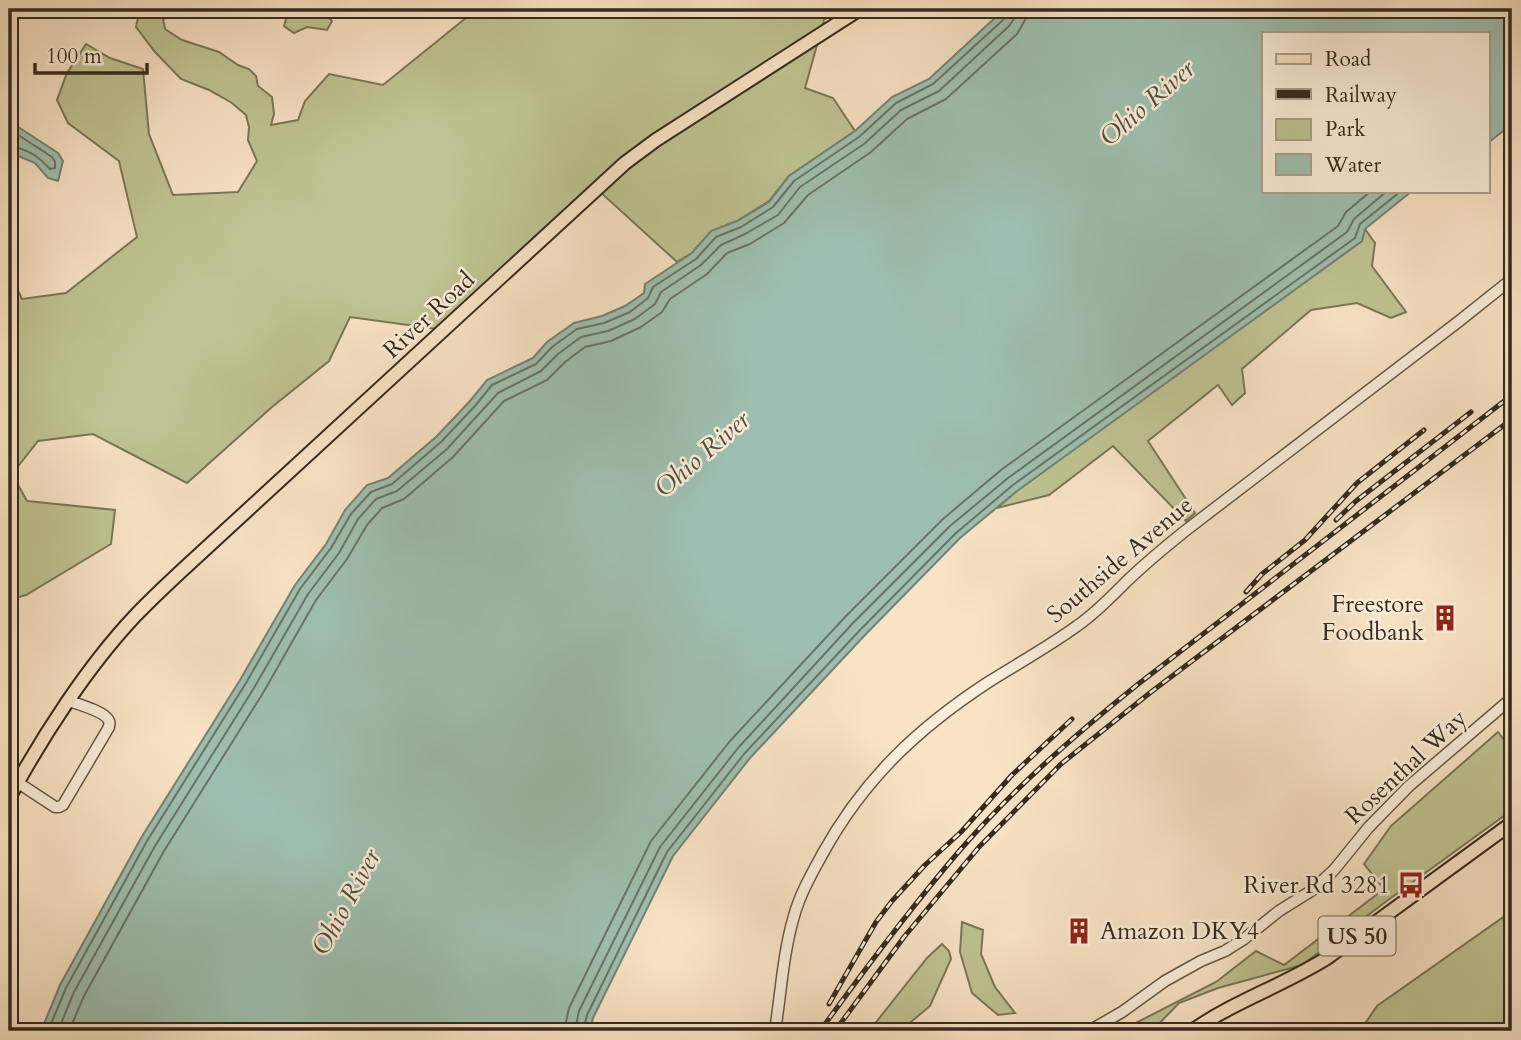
<svg xmlns="http://www.w3.org/2000/svg" width="1521" height="1040" viewBox="0 0 1521 1040" font-family="Cardo,serif">
<rect width="100%" height="100%" fill="#f8e3c5"/>
<filter id="stains"><feTurbulence type="fractalNoise" baseFrequency=".00286" numOctaves="4"/><feColorMatrix values="0 0 0 0 .2 0 0 0 0 .09 0 0 0 0 .02 0 0 0 .5 -.17"/></filter>
<radialGradient id="worn" r=".72"><stop offset=".6" stop-color="#630" stop-opacity="0"/><stop offset="1" stop-color="#630" stop-opacity=".3"/></radialGradient>
<g fill="#bfc393" stroke="#7a7658" stroke-width="2">
<polygon points="144,9 180,9 174,15 163,19 165,29 182,40 219,52 238,65 249,69 256,76 258,86 272,97 274,114 271,125 298,120 305,101 329,74 383,85 477,9 838,9 824,20 805,88 833,98 855,131 789,176 769,201 737,221 712,231 692,253 677,262 597,189 444,330 350,317 329,361 272,407 187,483 93,434 38,441 12,474 27,501 115,510 111,544 26,595 9,600 9,179 16,189 11,276 22,299 66,293 137,237 119,161 68,123 57,100 67,73 86,44 110,58 143,69 149,134 173,195 238,192 257,161 248,140 249,127 246,115 232,103 209,90 181,79 155,52 136,27 138,18"/>
<polygon points="293,9 320,9 332,21 327,30 307,27 294,33 284,26 288,13"/>
<polygon points="1365,229 1375,243 1372,266 1406,312 1391,318 1357,303 1311,310 1242,369 1245,393 1232,405 1218,385 1148,441 1195,513 1186,521 1113,446 1049,495 997,508 1017,491 1148,395 1362,241"/>
<polygon points="1498,732 1512,750 1512,810 1388,900 1302,965 1218,988 1179,1003 1152,1031 1120,1031 1216,982 1256,951 1284,965 1384,889 1364,864 1391,826"/>
<polygon points="1512,911 1512,1031 1360,1031 1377,1006"/>
<polygon points="962,922 983,930 981,954 995,987 1015,1013 998,1015 972,993 960,952"/>
<polygon points="942,944 949,951 951,959 930,1006 900,1031 869,1031 927,958"/>
</g>
<g fill="#9ebfaf" stroke="#748374" stroke-width="2">
<polygon points="1002,9 1512,9 1512,124 1488,143 1488,33 1264,33 1264,191 1412,191 1365,229 1362,241 1017,491 960,538 865,635 750,758 673,856 593,1018 590,1031 41,1031 60,985 141,838 240,680 295,585 326,544 345,510 367,485 388,478 436,437 470,401 487,380 533,358 547,342 574,323 602,316 625,306 644,293 645,284 692,253 711,231 737,221 769,202 789,176 855,131 892,97 929,79 998,15"/>
<polygon points="9,121 58,153 63,161 58,181 48,178 35,163 9,152"/>
</g>
<g fill="none" stroke-linecap="round" stroke-linejoin="round">
<g stroke="#6a7466" stroke-width="2">
<path d="M9,129l43,28 3,5v6l-5,1c-12,-13 -22,-20 -41,-23"/>
<polyline points="48,1031 66,988 147,841 246,683 300,589 331,548 351,514 371,492 392,484 441,442 475,406 492,385 536,364 552,347 577,329 604,323 630,312 648,298 653,287 696,259 716,237 741,227 773,207 794,181 859,137 896,103 933,84 1003,20 1007,14 1007,9"/>
<polyline points="58,1031 74,992 155,846 254,688 308,594 339,553 358,519 376,499 397,491 447,449 498,393 541,371 558,354 581,337 608,331 635,319 655,304 661,292 701,265 721,245 745,234 778,215 800,187 864,144 901,110 939,91 1009,26 1015,17 1016,9"/>
<polyline points="69,1031 84,996 164,851 263,693 316,600 347,559 367,525 382,508 404,499 453,457 504,401 547,380 565,362 585,347 611,341 641,327 662,312 670,299 707,274 727,253 750,244 784,223 808,195 871,152 907,119 946,99 1017,34 1025,20 1027,9"/>
<polyline points="564,1031 569,1008 651,841 730,741 846,616 943,519 1001,470 1338,226 1346,212 1371,191"/>
<polyline points="575,1031 579,1011 660,847 738,748 853,623 950,526 1008,478 1347,232 1354,219 1387,191"/>
<polyline points="583,1031 587,1015 667,852 744,754 860,630 956,533 1013,485 1355,238 1360,224 1401,191"/>
</g>
<g stroke="#665846" stroke-width="13">
<g id="minor">
<path d="M17,782l38,25h4l4,-2 46,-78c0,-2 1,-4 0,-6 -3,-9 -31,-17 -40,-20"/>
<path d="M775,1031c6,-38 8,-78 19,-115 6,-22 18,-43 29,-63 41,-74 94,-124 164,-170 30,-19 61,-36 90,-57 19,-13 35,-30 51,-46 18,-17 37,-33 57,-49l273,-209 54,-43"/>
<polyline points="1089,1031 1122,1012 1165,981 1201,961 1225,951 1244,939 1279,911 1311,891 1334,870 1368,828 1409,786 1512,698"/>
</g>
</g>
<g stroke="#352a1c" stroke-width="16">
<g id="major">
<path d="M9,798c33,-61 78,-131 126,-182 21,-22 44,-43 67,-64l423,-389 31,-23 204,-131"/>
<path d="M1192,1031c41,-29 92,-46 135,-73l185,-135"/>
</g>
</g>
<use href="#minor" stroke="#faedd9" stroke-width="10"/>
<use href="#major" stroke="#f8e3c5" stroke-width="12"/>
<g stroke="#352a1c" stroke-width="5">
<g id="rail">
<polyline points="1336,520 1356,501 1471,412"/>
<polyline points="1246,592 1262,574 1305,540 1357,483 1424,430"/>
<polyline points="829,1004 876,922 892,901 925,865 961,832 1012,775 1072,719"/>
<path d="M820,1031c45,-62 91,-124 141,-182 53,-61 114,-114 176,-164l375,-290"/>
<polyline points="835,1031 904,937 979,847 1061,764 1151,692 1512,419"/>
</g>
</g>
<use href="#rail" stroke="#faedd9" stroke-width="2.5" stroke-dasharray="8" stroke-linecap="butt"/>
</g>
<defs>
<g id="building-bare" transform="scale(2.1)"><path d="M-4-6H4V6H1V3H-1V6H-4ZM-2.5-4.3h1.7v1.8h-1.7ZM.8-4.3h1.7v1.8H.8ZM-2.5-1h1.7V.8h-1.7ZM.8-1h1.7V.8H.8Z" fill="#8f2418" stroke="#faedd9" stroke-width="2.5" paint-order="stroke"/></g>
<g id="bus-bare" transform="scale(2.1)"><path d="M-5-6H5V4H4V6H2V4H-2V6H-4V4H-5ZM-3.5-4V0h7V-4ZM-3.5 1.2v1.5H-2V1.2ZM2 1.2v1.5H3.5V1.2Z" fill="#8f2418" stroke="#faedd9" stroke-width="2.5" paint-order="stroke"/></g>
</defs>
<g fill-rule="evenodd">
<use href="#building-bare" x="1445" y="618"/>
<use href="#bus-bare" x="1411" y="885"/>
<use href="#building-bare" x="1079" y="931"/>
</g>
<g text-anchor="middle" dominant-baseline="central" stroke-width="5" stroke-linejoin="round" paint-order="stroke">
<rect fill="#faedd9" stroke="#706455" stroke-width="2" x="1318.5" y="916.5" width="77" height="39" rx="5"/>
<g font-size="23" font-weight="bold" fill="#352a1c">
<text x="1357" y="936">US 50</text>
</g>
<g font-size="24" fill="#352a1c" stroke="#faedd9">
<text transform="translate(429 315) rotate(-43)">River Road</text>
<text transform="translate(1120 560) rotate(-40)">Southside Avenue</text>
<text transform="translate(1406 767) rotate(-43)">Rosenthal Way</text>
</g>
<g font-size="24" fill="#352a1c" stroke="#faedd9" text-anchor="end">
<text x="1424" y="604">Freestore<tspan x="1424" dy="28">Foodbank</tspan></text>
<text x="1390" y="885">River Rd 3281</text>
<text x="1100" y="931" text-anchor="start">Amazon DKY4</text>
</g>
<g font-size="26" font-style="italic" fill="#4f4f41" stroke="#faedd9">
<text transform="translate(1147 103) rotate(-41)">Ohio River</text>
<text transform="translate(702 454) rotate(-41)">Ohio River</text>
<text transform="translate(346 902) rotate(-62)">Ohio River</text>
</g>
</g>
<rect width="1521" height="1040" fill="none" stroke="#f8e3c5" stroke-width="35"/>
<rect x="10" y="10" width="1500" height="1019" fill="none" stroke="#352a1c" stroke-width="3.5"/>
<rect x="18" y="18" width="1486" height="1005" fill="none" stroke="#352a1c" stroke-width="2"/>
<rect x="1262" y="32" width="228" height="161" fill="#faedd9" stroke="#ab9f8d" stroke-width="2"/>
<rect x="1276" y="54" width="35" height="10" fill="#f8e3c5" stroke="#ab9f8d" stroke-width="2"/>
<text x="1325" y="66" font-size="21" fill="#352a1c">Road</text>
<rect x="1276" y="89" width="35" height="10" fill="#352a1c" stroke="#ab9f8d" stroke-width="2"/>
<text x="1325" y="102" font-size="21" fill="#352a1c">Railway</text>
<rect x="1276" y="119" width="35" height="21" fill="#bfc393" stroke="#ab9f8d" stroke-width="2"/>
<text x="1325" y="136" font-size="21" fill="#352a1c">Park</text>
<rect x="1276" y="154" width="35" height="21" fill="#9ebfaf" stroke="#ab9f8d" stroke-width="2"/>
<text x="1325" y="172" font-size="21" fill="#352a1c">Water</text>
<path d="M35 63v10h112v-10" fill="none" stroke="#352a1c" stroke-width="3.5"/>
<text x="46" y="63" font-size="21" fill="#352a1c" stroke="#faedd9" stroke-width="5" paint-order="stroke">100 m</text>
<rect width="100%" height="100%" filter="url(#stains)"/>
<rect width="100%" height="100%" fill="url(#worn)"/>
</svg>
